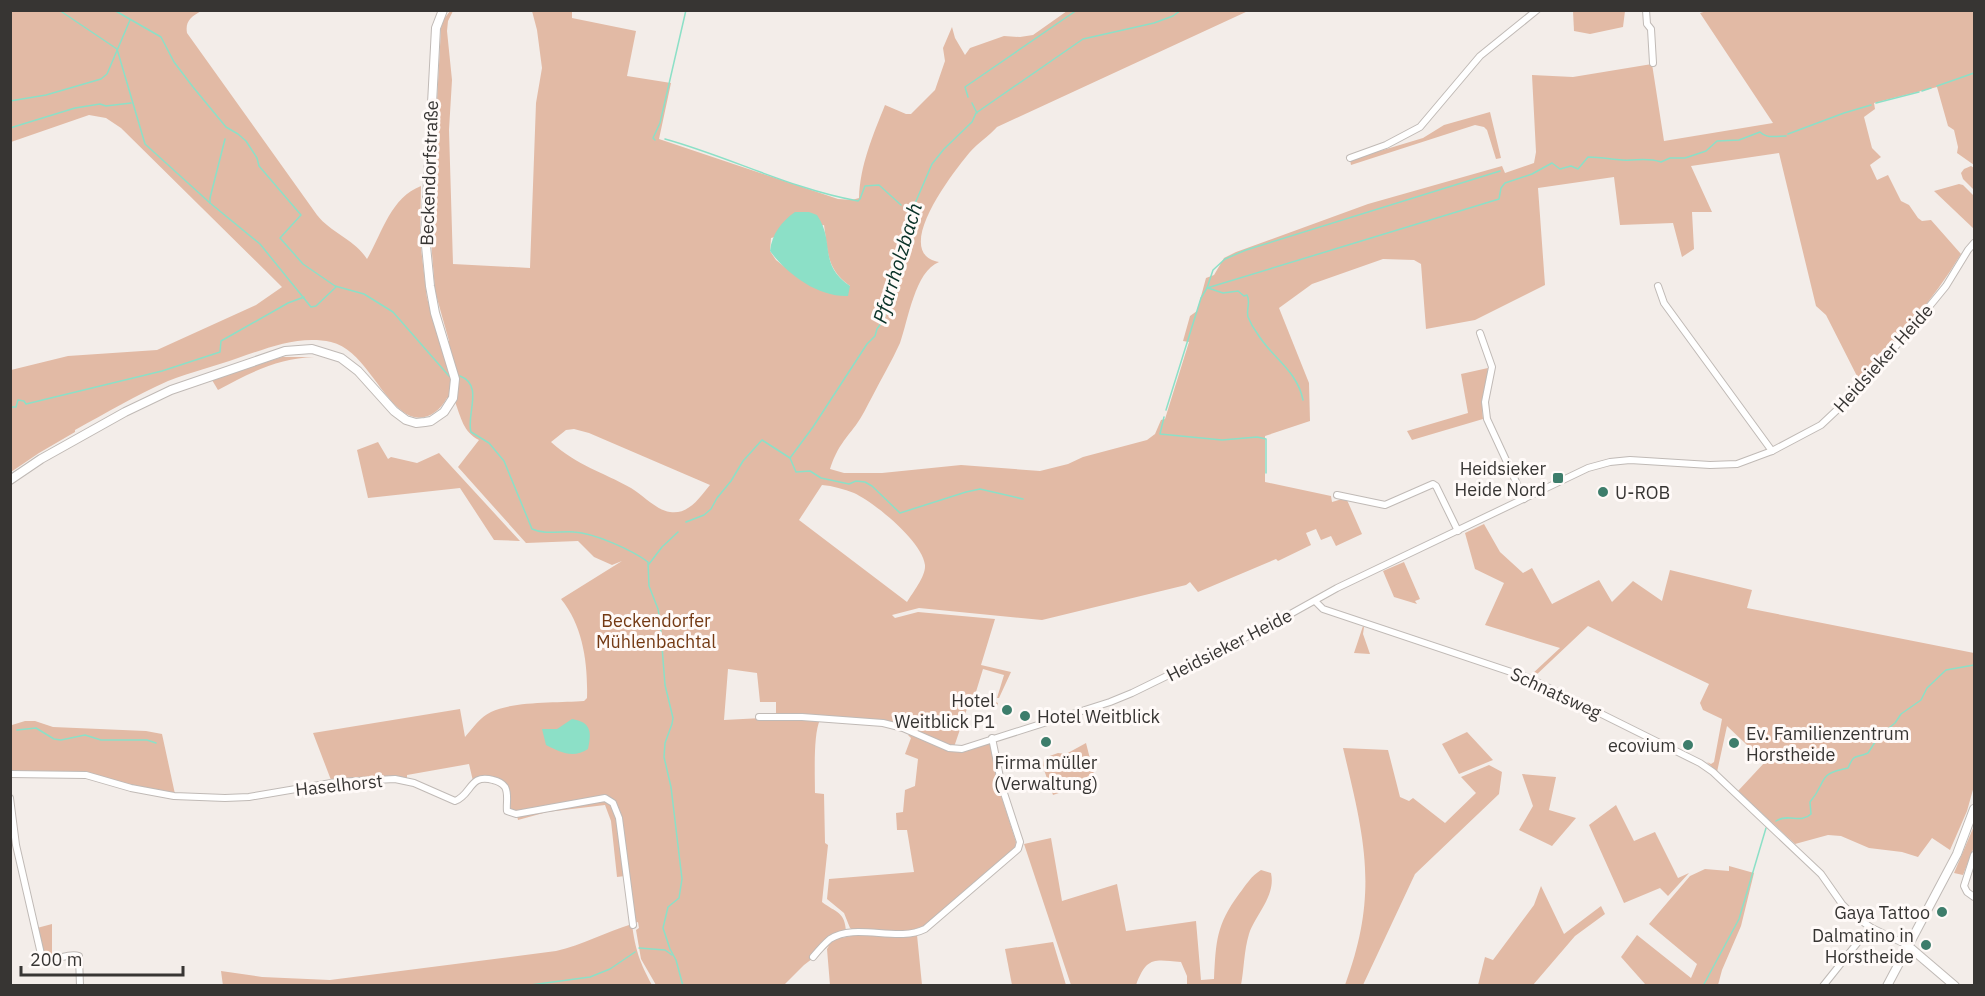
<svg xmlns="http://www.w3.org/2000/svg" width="1985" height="996" viewBox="0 0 1985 996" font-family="'IBM Plex Sans',sans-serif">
<rect width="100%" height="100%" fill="#f3ede9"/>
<g fill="#e2baa5" fill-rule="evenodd">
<path d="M1710,10l264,1v154l-17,-12 1,-6 -4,-17 -6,-4 -11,-39 -63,16 1,6 -11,8 8,31 9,9 -11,8 7,15 11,-5 13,26 8,4 9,13 4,3 9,-1 30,34c-28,47 -65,87 -102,126l-33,-65 -10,-9 -37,-153 -88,13 21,46h-20l2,37 -12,8 -9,-34 -53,2 -6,-48 -76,11 7,97 -70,35 -49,9 -5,-65 -7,-4 -31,-1 -71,25 -33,24 30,75 1,38 -45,15v46l66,14 1,6 10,-3 5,1 15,34 -26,12 -5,-10 -10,4 -5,-11 -10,4 5,12 -33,16 -2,-2 -78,33 -8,-10 -4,3 -144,35 -123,-12 -27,7 3,3 23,-6 77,7 -14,46 30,7 -12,26h-2l7,-23 -21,-6 -8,26 23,8 -1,3 -26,-9 -17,50 -51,-21 -127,-12v-12h-16l-3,-29 -29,-4 -4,51 38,-2 58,2c-7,14 -5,56 -5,73l9,1 1,49 3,2 -6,57c14,11 23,9 24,30l-7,2 2,4 20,-4 56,1 5,50h-92l-3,-36 2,-3 -25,19 -20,20h-128l-15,-26 -5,-29 3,-2 -1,-6 -3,1 -12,-97 -4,-17 -6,-9 -9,-5 -82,17 -13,-2 -2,-22 -8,-8 -26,1 -4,-17 -62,11v5l-13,-3 -63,3 -18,-47 147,-24 5,28c8,-9 15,-20 26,-25 22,-11 68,-9 93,-11l3,-3c1,-35 -4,-72 -26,-99l61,-38 -10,4 -18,-8 -16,-16 -52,2 -68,-76 21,-27c-16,-8 -18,-23 -24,-38l-8,-4c-9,17 -28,27 -45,13 -24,-18 -40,-62 -71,-69 -32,-7 -63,6 -93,16 -23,8 -47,14 -70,23 -32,14 -62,32 -93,49v2l-36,21 -28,19v-102l57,-14 89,-6 99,-45 26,-18 -161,-159 -15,-10 -17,-3 -78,27 -1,-131h191c-10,6 -16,10 -14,22l130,182c14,18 37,24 50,44 15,-25 23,-61 54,-73l-1,54 7,58 21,72 -1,-29h2l-14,-50 -5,-63 11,-200 3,-9 6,-8h3l-5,10 -1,10 5,49 -3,50 4,134 77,4 6,-165 6,-35 -5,-38 -5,-19h40v7l64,13 -9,45 44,7 -12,56 179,60 14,1 7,-2c1,-33 14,-63 26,-93l21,9h5l24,-24 10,-29 -2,-13 9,-21 3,11 10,17 5,-7 34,-12 16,1 13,-2 34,-24h181l-251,116c-8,9 -19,16 -27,25 -16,19 -80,101 -31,110 -24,9 -31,59 -39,81 -8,18 -19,36 -28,54 -5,9 -10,20 -16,28 -13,17 -19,23 -26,44l14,4h38l79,-8 79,6 28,-7 15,-7 64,-17 8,-6 6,-14 4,-1 24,-77 -6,-1 7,-25 7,-5 9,-33 8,-3 10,-17 12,-6 132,-48 134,-38 3,7 29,-10 2,-11 -4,-77 41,2 79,-13 12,77 109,-18 -73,-110zM824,225c4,26 2,44 26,61l-49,-6 -25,-20 -6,-9 1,-13zM574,429l15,4 121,52c-10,12 -21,30 -40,27 -14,-2 -27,-17 -39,-24 -30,-17 -52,-21 -80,-46l15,-12zM822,485c11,1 22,4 32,8 21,10 68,48 71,72 1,11 -12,27 -18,37l-108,-82z"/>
<polygon points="1573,11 1625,11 1623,27 1590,34 1574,31"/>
<polygon points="1490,112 1501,158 1496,159 1487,130 1484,127 1475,125 1351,165 1350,160 1423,138 1444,125"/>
<polygon points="1971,166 1974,168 1974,190 1963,179 1961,173 1964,169"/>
<polygon points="1959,184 1963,185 1974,196 1974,229 1934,191"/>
<path d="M282,357h32c-35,1 -65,16 -96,33l-6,-10z"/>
<polygon points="1488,368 1482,408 1483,419 1412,440 1407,431 1468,413 1461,374"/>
<polygon points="378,442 388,459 391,457 417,463 439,453 520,541 494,540 460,488 368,498 357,450"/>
<polygon points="1484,524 1500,552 1523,573 1532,568 1552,604 1599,580 1612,602 1633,581 1662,601 1670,570 1752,590 1747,608 1974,653 1974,786 1967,811 1950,850 1932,838 1918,857 1902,852 1869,848 1841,836 1828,835 1795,844 1738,791 1765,762 1727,726 1717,772 1707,762 1711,764 1714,762 1722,719 1703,710 1700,703 1709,684 1588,626 1534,677 1531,675 1560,648 1485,625 1504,583 1475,569 1465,533"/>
<polygon points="1404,562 1420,599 1415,601 1417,604 1394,597 1383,571"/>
<polygon points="1363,626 1364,627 1363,634 1370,654 1354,653"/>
<polygon points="10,720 12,725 25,721 35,721 53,727 146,731 162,734 175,794 131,786 86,774 11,771"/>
<polygon points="1467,732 1493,760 1459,774 1442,744"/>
<polygon points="913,734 950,750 990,743 1000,792 1016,842 1015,849 924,926 909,931 853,930 850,928 844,913 827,899 829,879 914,872 907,830 897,830 896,813 903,812 905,790 915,786 918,759 905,754 911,738 908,735"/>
<polygon points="1086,743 1098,790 1086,795 1082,785 1053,795 1043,767 1044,758 1058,753 1066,754"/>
<path d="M1343,748l45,2 12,47 9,4 4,-3 32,25 31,-30 -15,-16 28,-12 13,7 -3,22 -84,80 -52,111h-18c34,-92 20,-145 -2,-237z"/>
<polygon points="1522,774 1556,777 1549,810 1576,818 1552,846 1519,830 1533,806"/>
<polygon points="599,799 608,801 617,815 625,876 617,877 611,821 605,805 547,812 518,820 517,816"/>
<polygon points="1616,805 1634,841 1655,832 1678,878 1689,873 1668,896 1660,888 1624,903 1589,825"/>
<polygon points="1974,826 1974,847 1963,875 1954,873"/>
<path d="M1051,838l11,63 55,-17 9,47 70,-10 5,59 13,-1c2,-37 2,-54 25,-85 7,-9 12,-18 22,-24l10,3c5,23 -15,41 -22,61 -5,16 -5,35 -8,51h-54v-9l-6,-14c-27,-2 -34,-6 -45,23h-65l-47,-141z"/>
<polygon points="1729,866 1754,873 1741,926 1722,970 1718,985 1642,985 1645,984 1621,957 1637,935 1691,978 1697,964 1649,924 1690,876 1705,869 1729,871"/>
<polygon points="1541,886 1564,934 1601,906 1605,914 1575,936 1533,985 1478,985 1485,957 1493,960 1534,905"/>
<polygon points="52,924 52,958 45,956 43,953 37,928"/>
<path d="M632,924c3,25 8,39 20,61l-429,1 -2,-15 41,6 68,3 226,-29c26,-6 50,-19 76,-27z"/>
<polygon points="1053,942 1066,985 1012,985 1005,949"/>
</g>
<g fill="#8ce0c7">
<path d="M795,212h14l8,3c19,28 0,48 33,71l-2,10c-30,1 -60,-21 -78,-45 2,-17 11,-29 25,-39z"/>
<path d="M572,719c19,3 20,13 16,30 -15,10 -28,3 -42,-4l-4,-16h15z"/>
</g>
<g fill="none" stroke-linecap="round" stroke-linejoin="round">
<g stroke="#8ce0c7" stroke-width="1.5">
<polyline points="59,10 117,49 145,144 210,203"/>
<polyline points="114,10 161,37 174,62 193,87 226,127 238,134 246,141 257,158 259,166 301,215 280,238 303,264 335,286 364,294 393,312 449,376"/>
<polyline points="1937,86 1974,73"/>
<polyline points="1922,91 1931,88"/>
<polyline points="968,97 965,87 1077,10"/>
<polyline points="10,101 46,95 101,79 107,74 130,20"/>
<polyline points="972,103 977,113"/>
<polyline points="1876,103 1919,92"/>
<polyline points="10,128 75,108 100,104 106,106 131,103"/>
<polyline points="1788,134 1844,113 1871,105"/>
<polyline points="225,139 210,198 210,203 260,244 311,307 316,306 336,287"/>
<path d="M665,139c65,18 126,50 193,62l2,-2 5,-13 14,-1 22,20"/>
<polyline points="655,140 653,138 660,123 686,10"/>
<path d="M1207,288l292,-89 2,-11 4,-5 27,-9 20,-11 8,6 11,-3 7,3 10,-12c12,0 22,2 34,3 15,1 24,-3 39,2l9,-4h15l21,-7 11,-10 22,-1 21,-8c7,7 18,4 26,4"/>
<path d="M1208,288l15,5 15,-2 6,5 3,-1c4,7 -1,14 1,22 2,5 6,12 9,16 14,24 40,37 46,67"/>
<path d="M460,376c24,9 6,39 11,56l18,11 15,18 28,68c13,6 29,2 42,3 20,1 58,18 74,30l1,24 9,23 2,12 5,64 8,33 -1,6 -7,19 -1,14 7,30 11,92 -3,19 -11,9 -5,21 7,21 6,11 7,26"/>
<polyline points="10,407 16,407 18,400 24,401 26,404 162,371 220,352 221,341 288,303 304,297"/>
<polyline points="1166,410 1201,298 1207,288 1213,270 1225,259 1246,250 1500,171"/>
<polyline points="1164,417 1160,434 1222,440 1257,437 1266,439 1266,473"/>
<polyline points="790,458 813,427 867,344 875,336 877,329 884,319 910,215 932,164 944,149 972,122 976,113 1083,39 1154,23 1173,16 1181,10"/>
<polyline points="686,522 704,515 711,509 717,498 731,481 743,461 762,440 790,458 796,472 810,471 821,478 849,484 856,481 865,482 872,486 900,513 966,492 980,489 1023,499"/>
<polyline points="649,564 662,547 678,532"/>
<polyline points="17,730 36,728 54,739 61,740 85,735 101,740 147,740 156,743"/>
<path d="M1776,821c12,-8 25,3 35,-7l-1,-12c18,-21 6,-28 38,-34 7,-16 7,-9 20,-15l11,-17 16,-13 6,-9 20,-14 6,-12 19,-18 28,-5"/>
<polyline points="639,948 665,950 672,955"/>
<polyline points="523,986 590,977 610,969 635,952"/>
<polyline points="1703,986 1739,919 1766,828"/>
</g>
<g stroke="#c0bab6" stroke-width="8">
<g id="street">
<polyline points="1646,10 1647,24 1651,29 1653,63"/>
<polyline points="1350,158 1386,145 1420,127 1480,56 1537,10"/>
<polyline points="1658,286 1664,303 1772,451"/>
<polyline points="1480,333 1492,367 1485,402 1487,419 1524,499"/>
<polyline points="1337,495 1385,505 1433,484 1436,486 1458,531"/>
<polyline points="1315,601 1323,609 1529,678 1700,763 1713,772 1821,874 1842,904 1851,913 1870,927 1907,945"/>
<polyline points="759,717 802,717 883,723 903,728 949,748 962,749 1110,702 1132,693 1269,626 1337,588 1588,468 1610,462 1630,460 1710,465 1737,464 1772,451 1821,425 1838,409 1905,336 1946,286 1968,250 1974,243"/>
<path d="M10,774l76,1 45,13 43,8 51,2 24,-1 88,-15 58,-3 19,4 41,18c17,-6 14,-28 38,-21 5,1 9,3 12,7 4,7 1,17 2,24l9,3 89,-16 8,5 6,15 14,107"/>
<path d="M10,798l6,47 25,109 2,4c12,5 24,-6 36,-2l1,30"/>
<polyline points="1974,855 1964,886 1967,892 1974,897"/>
<path d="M813,957c5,-6 11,-13 17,-18 26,-17 67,4 95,-10l93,-80 2,-7 -18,-55 -10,-49"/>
<polyline points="1823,986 1870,927"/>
</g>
</g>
<g stroke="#c0bab6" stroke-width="10">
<g id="secondary">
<polyline points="10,480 41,459 125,412 171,390 285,351 312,349 341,358 358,371 394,411 406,420 416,423 425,422 431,421 444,412 453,398 455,379 435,313 430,286 425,236 436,28 443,10"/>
<polyline points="1907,945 1955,986"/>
<polyline points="1887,986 1957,854 1974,809"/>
</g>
</g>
<use href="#street" stroke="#fff" stroke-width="6"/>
<use href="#secondary" stroke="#fff" stroke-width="8"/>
</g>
<g fill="#3d7d6b" stroke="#fffaf8" stroke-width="2">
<rect x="1552" y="472" width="12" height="12" rx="3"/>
<circle cx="1603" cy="492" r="6"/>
<circle cx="1007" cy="710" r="6"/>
<circle cx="1025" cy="716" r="6"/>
<circle cx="1046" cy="742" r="6"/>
<circle cx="1734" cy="743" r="6"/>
<circle cx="1688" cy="745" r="6"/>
<circle cx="1942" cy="912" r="6"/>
<circle cx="1926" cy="945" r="6"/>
</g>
<g text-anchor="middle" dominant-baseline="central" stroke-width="6" stroke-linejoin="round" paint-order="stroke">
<g font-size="18" fill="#373533" stroke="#fffaf8">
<text transform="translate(429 173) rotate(-88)">Beckendorfstraße</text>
<text transform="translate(1883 358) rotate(-48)">Heidsieker Heide</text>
<text transform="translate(1229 645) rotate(-27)">Heidsieker Heide</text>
<text transform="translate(1556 693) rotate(25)">Schnatsweg</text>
<text transform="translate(339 785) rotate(-6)">Haselhorst</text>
</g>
<g font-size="18" fill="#373533" stroke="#fffaf8" text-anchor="end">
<text x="1546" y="468">Heidsieker<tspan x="1546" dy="21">Heide Nord</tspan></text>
<text x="1615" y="492" text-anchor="start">U-ROB</text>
<text x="995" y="700">Hotel<tspan x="995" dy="21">Weitblick P1</tspan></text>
<text x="1037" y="716" text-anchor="start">Hotel Weitblick</text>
<text x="1746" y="733" text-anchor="start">Ev. Familienzentrum<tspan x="1746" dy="21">Horstheide</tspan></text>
<text x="1676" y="745">ecovium</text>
<text x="1046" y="762" text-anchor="middle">Firma müller<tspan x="1046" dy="21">(Verwaltung)</tspan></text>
<text x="1930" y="912">Gaya Tattoo</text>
<text x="1914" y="935">Dalmatino in<tspan x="1914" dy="21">Horstheide</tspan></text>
</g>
<g font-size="18" fill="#743a14" stroke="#fffaf8">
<text x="656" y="620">Beckendorfer<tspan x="656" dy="21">Mühlenbachtal</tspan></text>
</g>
<g font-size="20" font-style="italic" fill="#083127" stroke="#fffaf8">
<text transform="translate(897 263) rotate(-73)">Pfarrholzbach</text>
</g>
</g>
<rect width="1985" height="996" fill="none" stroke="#373533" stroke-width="24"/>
<path d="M21 966v9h162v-9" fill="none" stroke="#373533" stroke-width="3"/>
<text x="30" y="966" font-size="18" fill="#373533" stroke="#fffaf8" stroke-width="4.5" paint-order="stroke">200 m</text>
</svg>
